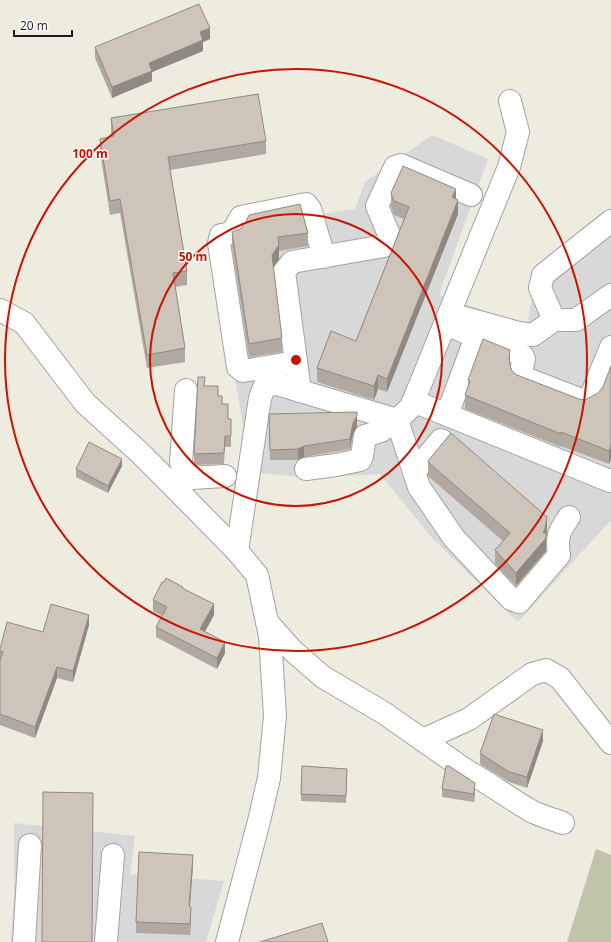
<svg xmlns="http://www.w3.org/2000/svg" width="611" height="942" viewBox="0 0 611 942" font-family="'Open Sans',sans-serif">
<rect width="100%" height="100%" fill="#eeebdf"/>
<g fill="#d9d8d8">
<polygon points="432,135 488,159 439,295 527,325 536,276 546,257 611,208 611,520 518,622 432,538 380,474 309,478 251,472 210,232 355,209 365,182"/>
<polygon points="14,823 135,836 130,874 224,881 206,942 11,942 14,893"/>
</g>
<polygon fill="#c1c3aa" points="596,849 611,855 611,942 567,942"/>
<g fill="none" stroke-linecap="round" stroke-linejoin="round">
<g stroke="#a2a2a2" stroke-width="24">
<g id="minor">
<polyline points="0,310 24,323 85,403 139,452 173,486 237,551 257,575 270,636 275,716 269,778 259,821 227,942"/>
<polyline points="450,314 519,333 533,335 554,320 576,320 611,295"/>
<polyline points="554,320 540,288 543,275 611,221"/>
<polyline points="445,324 522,355 524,359 521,371 522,377 584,401 591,396 611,347"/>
<polyline points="296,362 243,371 238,367 219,243 221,235 232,233 241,217 306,204 310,209 324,257"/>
<polyline points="186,390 181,462 183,470 191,478"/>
<polyline points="300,391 284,272 292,262 384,246 390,237 377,206 395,167 401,165 471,195"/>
<polyline points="413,401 610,481 611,480"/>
<polyline points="447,415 476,337"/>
<polyline points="306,469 336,465 360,460 362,456 365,436 381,431 397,420 411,407 509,167 518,132 510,101"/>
<polyline points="414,472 441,440"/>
<polyline points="178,484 191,478 225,476"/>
<path d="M237,551l23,-153 5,-13 12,-1 120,36 22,67 35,51 57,61 8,3 40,-47c-3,-19 0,-23 10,-38"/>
<path d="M267,622l26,29 30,26 61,36 83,58c22,12 42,27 64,40 10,5 21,8 32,12"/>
<polyline points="423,740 469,719 532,674 546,670 560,678 611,743"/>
<polyline points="24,942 30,845"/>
<polyline points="106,942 113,855"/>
</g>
</g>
<use href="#minor" stroke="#fff" stroke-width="22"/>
</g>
<g fill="#b1a99f">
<polygon points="210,39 203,42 203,51 152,72 152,81 112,98 95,58 95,47"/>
<polygon points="111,118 266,141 266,154 170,170 187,271 187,285 175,287 185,348 185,362 147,368 120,213 110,215 100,152 100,139 112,137 111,132"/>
<polygon points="391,193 456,199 458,214 387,392 378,389 374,400 317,382 317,368 356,341 404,219 394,215 391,206"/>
<polygon points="232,232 308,233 308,246 279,251 279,259 273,267 282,338 282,352 249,357 232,246"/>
<polygon points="510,364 510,365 512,371 517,375 579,399 585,400 598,393 603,387 611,366 611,459 609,464 561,446 561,447 465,409 465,395 468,387 468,380"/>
<polygon points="205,386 218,396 222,404 228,419 231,419 231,447 225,447 224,464 196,465 194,464 194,453"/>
<polygon points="269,414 357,427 353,434 350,449 304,457 298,460 270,460"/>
<polygon points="428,461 547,530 546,540 546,551 516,586 495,564 495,550 503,541 429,477 428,475"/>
<polygon points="122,466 108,493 76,477 76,469"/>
<polygon points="183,589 214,615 205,632 225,653 217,669 156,637 156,627 162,616 153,611 153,600"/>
<polygon points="89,625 73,682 57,678 35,738 0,725 0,649"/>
<polygon points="543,741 527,788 509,782 480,764 480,753"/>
<polygon points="347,776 346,803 301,801 301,794"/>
<polygon points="442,789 475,790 474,802 442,797"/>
<polygon points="193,865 190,906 191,917 190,935 136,933 136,922"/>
</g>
<g fill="#908982">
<polygon points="210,28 210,39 203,42 203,51 152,72 152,81 112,98 112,87 149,63 200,32"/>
<polygon points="456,189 456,202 452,197"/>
<polygon points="458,200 458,214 387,392 387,379"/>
<polygon points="279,245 279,259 272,269 272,255"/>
<polygon points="510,350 510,364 509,373 509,359"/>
<polygon points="378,375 378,389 374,400 374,386"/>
<polygon points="357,416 357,427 353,434 350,449 350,439 353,423"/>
<polygon points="611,445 611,459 609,464 609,451"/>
<polygon points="304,446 304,457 298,460 298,449"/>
<polygon points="122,459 122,466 108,493 108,486"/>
<polygon points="547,517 547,530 546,540 546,551 516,586 516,573 543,532"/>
<polygon points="214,604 214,615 200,640 200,629"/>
<polygon points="89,615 89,625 73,682 73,671"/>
<polygon points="225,642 225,653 217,669 217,658"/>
<polygon points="57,667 57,678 35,738 35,727"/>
<polygon points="543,730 543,741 527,788 527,777"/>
<polygon points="475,783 475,790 474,802 474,794"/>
<polygon points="193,855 193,865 189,917 189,906"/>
<polygon points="191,907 191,917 190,935 190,924"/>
</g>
<g fill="#cec4b9" stroke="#908982">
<polygon points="199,4 210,28 200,32 203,40 149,63 152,71 112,87 95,47"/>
<polygon points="258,94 266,141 168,157 187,271 173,273 185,348 147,355 120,199 110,201 100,139 114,136 111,118"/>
<polygon points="403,166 456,189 452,197 458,200 387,379 378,375 374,386 317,368 331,331 356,341 409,207 394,201 391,193"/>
<polygon points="300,204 308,233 278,237 279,245 272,255 282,338 249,344 232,232 240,229 246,222 249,215"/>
<polygon points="483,339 510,350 509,359 510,365 512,371 517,375 579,399 585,400 598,393 603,387 611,366 611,445 609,451 561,432 561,434 465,395 470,381 468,380"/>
<polygon points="198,377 205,377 204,386 218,386 218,396 222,396 222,404 228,404 228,419 231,419 231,436 225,436 224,453 196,454 194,453"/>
<polygon points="357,412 357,416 353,423 350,439 304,446 298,449 270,450 269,414"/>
<polygon points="451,433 547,517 545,529 543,532 546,534 546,538 516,573 495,550 510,533 429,463 428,461"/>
<polygon points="89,442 122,459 108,486 76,469"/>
<polygon points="166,578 183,587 182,588 214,604 200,629 225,642 217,658 156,627 167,607 153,600 162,582 164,582"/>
<polygon points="51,604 89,615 73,671 57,667 35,727 0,714 0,660 3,652 0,651 0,649 7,622 43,632"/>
<polygon points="494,714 543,730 527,777 509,772 480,753"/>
<polygon points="302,766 347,769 346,796 301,794"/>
<polygon points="446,766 449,766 475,783 474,794 442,789"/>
<polygon points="43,792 93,793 92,942 42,942"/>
<polygon points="139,852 193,855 189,906 191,907 190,924 136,922"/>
<polygon points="322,923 328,942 260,942"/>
</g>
<g fill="none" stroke="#c71400" stroke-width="2">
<circle cx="296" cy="360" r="146"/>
<circle cx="296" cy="360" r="291"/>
</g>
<circle cx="296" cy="360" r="6" fill="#c71400" stroke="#fff" stroke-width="2"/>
<g font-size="12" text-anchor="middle" font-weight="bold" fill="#c71400" stroke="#fff" stroke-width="3" stroke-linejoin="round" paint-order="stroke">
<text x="90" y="158">100 m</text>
<text x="193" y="261">50 m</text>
</g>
<path d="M14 30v6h58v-6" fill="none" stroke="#1b1b1b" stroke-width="2"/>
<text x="20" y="30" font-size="12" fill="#1b1b1b" stroke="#ffffff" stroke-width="3" paint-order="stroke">20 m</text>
</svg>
